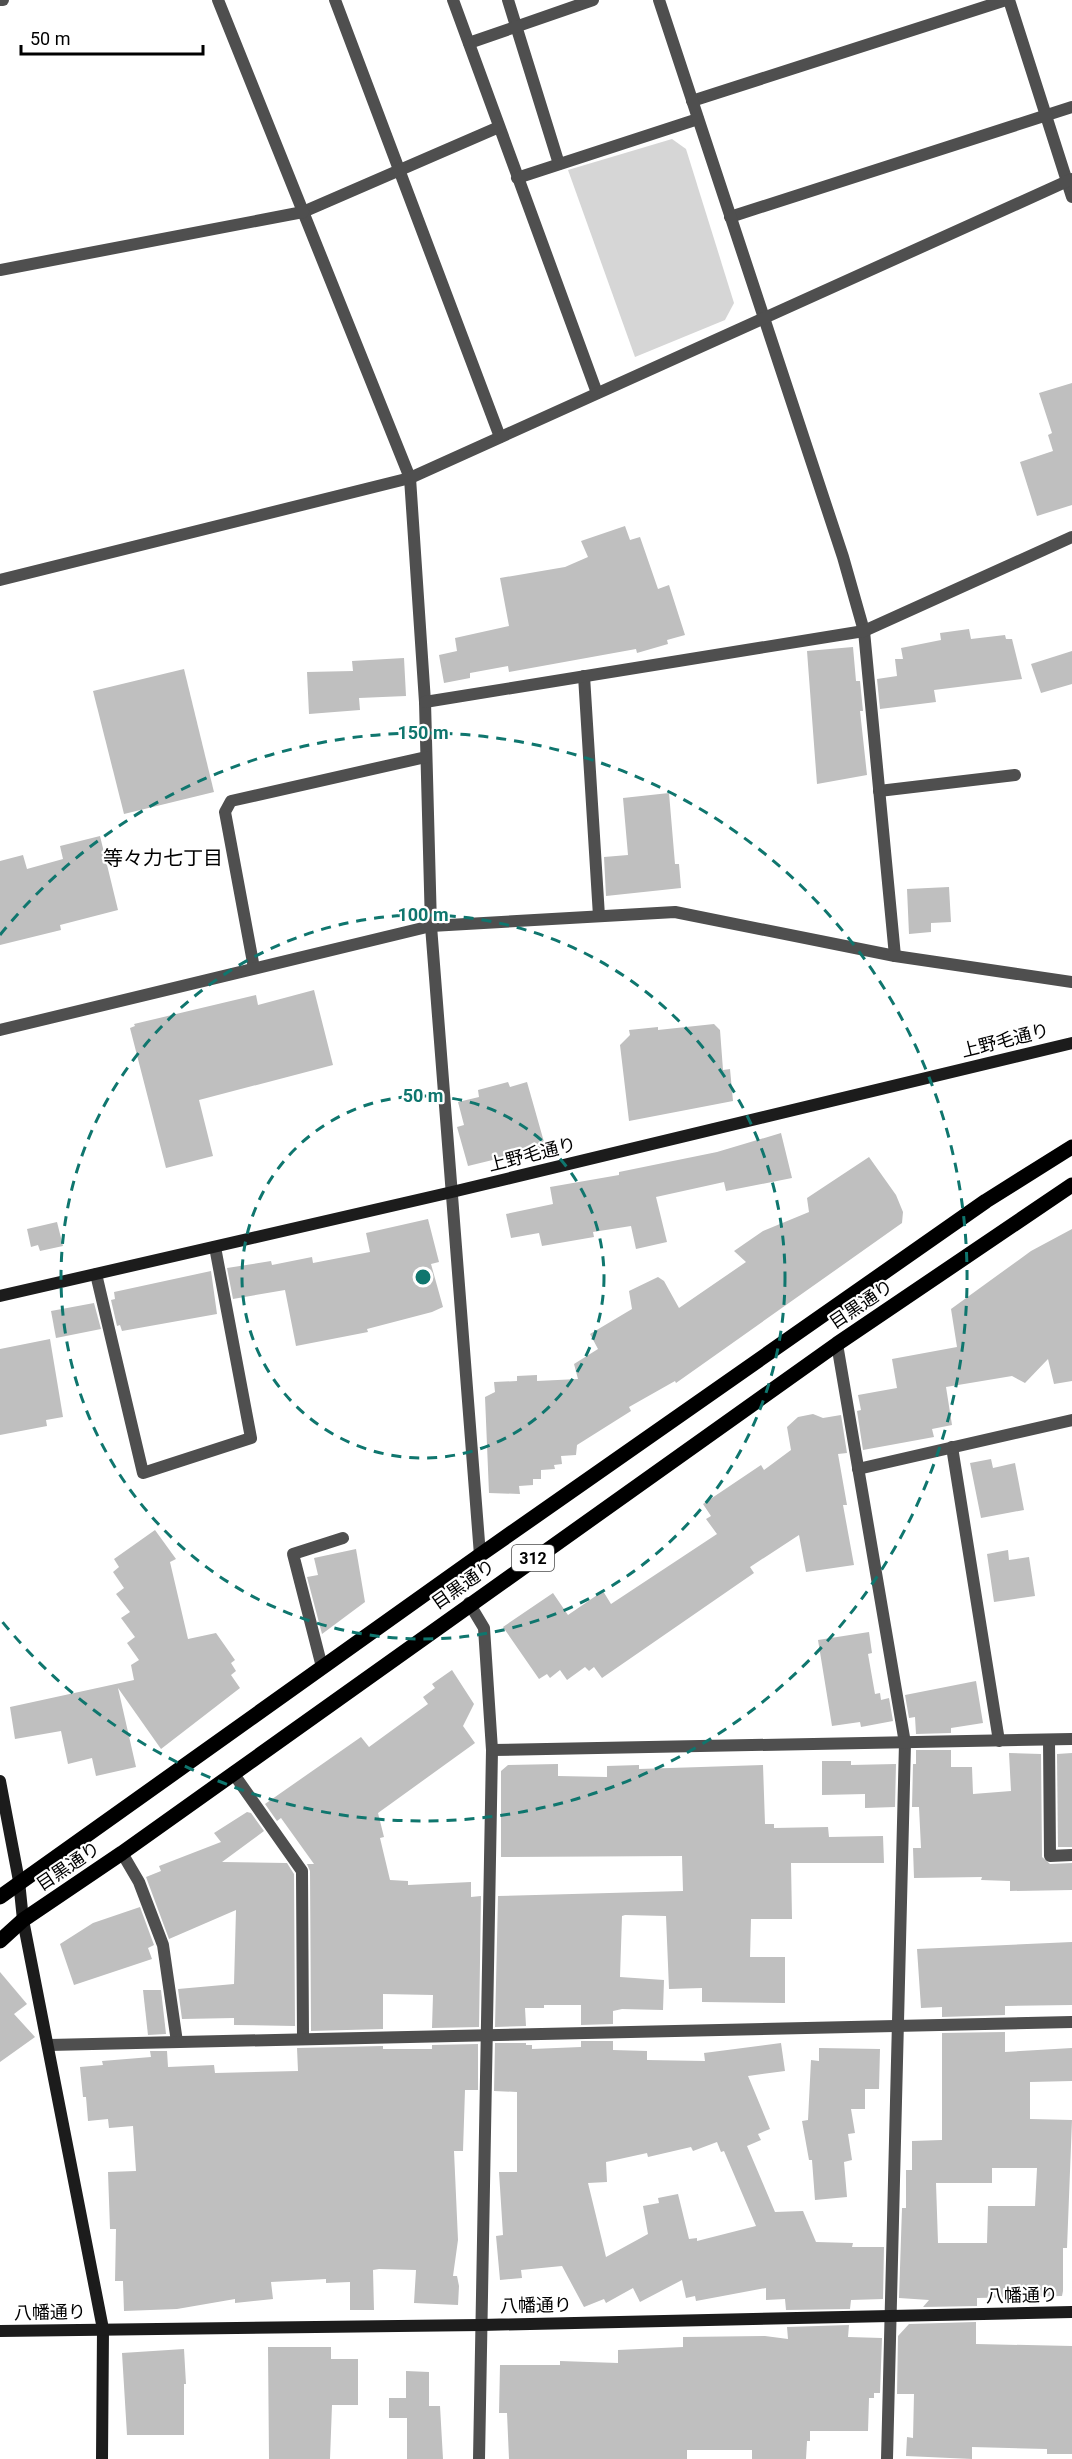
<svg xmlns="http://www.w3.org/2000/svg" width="1072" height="2459" viewBox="0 0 1072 2459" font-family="Roboto,'Noto Sans JP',sans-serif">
<rect width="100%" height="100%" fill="#fff"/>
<polygon fill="#d6d6d6" points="672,139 686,149 734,303 725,320 635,357 568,170"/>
<g fill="#bfbfbf" fill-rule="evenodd">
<polygon points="1072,383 1072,505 1037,516 1020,462 1053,451 1048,435 1052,433 1039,393"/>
<polygon points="625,526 630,540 640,537 658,589 669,585 685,635 667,640 668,644 637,653 636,649 509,672 508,666 470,673 470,678 444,683 439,655 457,651 455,638 509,626 500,578 565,567 588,557 581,541"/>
<polygon points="969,629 971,639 1005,635 1006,639 1012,639 1022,679 934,690 936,702 880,709 877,679 897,676 895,659 903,659 901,648 941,640 940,633"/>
<polygon points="853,647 856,681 860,681 863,711 860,711 867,775 817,784 807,651"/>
<polygon points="1072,651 1072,684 1041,693 1031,664"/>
<polygon points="404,658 406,696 359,698 360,710 309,714 307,672 353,671 352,661"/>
<polygon points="184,669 214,792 124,814 93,691"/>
<polygon points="669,793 675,864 679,864 681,888 606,896 604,857 628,855 623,798"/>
<polygon points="100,836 118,910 60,925 61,930 0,945 0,861 23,855 27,869 63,859 60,846"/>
<polygon points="949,887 951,922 931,923 931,932 909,934 907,889"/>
<polygon points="314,990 333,1065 199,1100 213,1156 166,1168 130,1028 135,1026 134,1024 256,995 258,1005"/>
<polygon points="714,1024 720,1030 723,1070 730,1069 733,1101 629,1121 620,1045 630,1035 629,1030 658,1027 658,1030"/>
<polygon points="508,1082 510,1087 527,1082 544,1142 540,1143 541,1148 468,1166 457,1127 464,1125 458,1102 479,1097 478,1090"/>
<polygon points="781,1133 792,1178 726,1191 724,1182 656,1197 667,1242 636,1249 631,1226 593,1232 594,1237 542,1246 539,1233 511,1238 506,1214 553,1204 550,1187 619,1175 619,1172 717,1152"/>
<polygon points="869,1157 896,1195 903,1212 902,1223 676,1383 675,1381 629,1407 631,1411 577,1445 576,1455 561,1456 562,1464 554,1465 555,1469 541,1470 541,1479 533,1479 533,1485 519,1486 520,1494 489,1493 485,1397 495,1392 494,1382 517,1381 517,1376 537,1375 537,1381 578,1379 574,1364 598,1349 590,1334 632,1309 629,1291 658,1277 664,1281 679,1308 746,1262 734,1251 763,1231 809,1212 807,1198"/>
<polygon points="428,1219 439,1262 431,1264 443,1307 432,1312 367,1329 368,1332 296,1346 285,1290 233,1299 227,1268 271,1261 272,1265 312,1257 313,1263 370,1252 366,1233"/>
<polygon points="57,1222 63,1246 40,1251 38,1245 31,1247 27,1229"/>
<polygon points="1072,1229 1072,1381 1054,1384 1048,1359 1025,1383 1012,1376 946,1387 952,1425 932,1429 934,1437 863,1450 857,1411 861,1410 858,1395 897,1388 892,1359 957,1347 951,1309 1031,1251"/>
<polygon points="211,1271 217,1314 122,1331 120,1325 117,1326 111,1300 115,1299 114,1292"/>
<polygon points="94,1303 101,1329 56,1338 51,1311"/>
<polygon points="50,1339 63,1417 46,1420 47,1426 0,1435 0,1349"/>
<polygon points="813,1414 823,1418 841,1415 847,1453 838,1454 847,1505 843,1505 854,1565 806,1572 799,1535 750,1567 754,1573 602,1678 594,1667 589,1671 585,1667 567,1680 560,1670 550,1678 547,1674 539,1679 503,1627 553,1593 568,1615 603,1591 611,1604 717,1534 706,1519 711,1516 703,1504 761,1465 764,1470 791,1450 787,1427 798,1417"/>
<polygon points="991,1459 993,1468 1015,1463 1024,1510 981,1518 970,1463"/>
<polygon points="155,1530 176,1559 170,1562 188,1639 216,1633 235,1660 231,1663 236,1671 231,1675 240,1688 161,1749 118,1688 136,1767 96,1776 92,1758 68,1764 61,1731 15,1739 10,1707 134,1680 131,1665 139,1660 127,1643 135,1637 121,1618 130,1612 116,1594 124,1588 113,1572 119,1567 114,1559"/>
<polygon points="356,1549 365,1602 322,1634 307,1577 318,1575 314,1558"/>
<polygon points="1008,1550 1009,1560 1029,1557 1035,1596 994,1602 987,1554"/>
<polygon points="869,1632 872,1653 868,1654 875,1694 880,1693 881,1700 889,1698 893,1721 861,1727 860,1722 832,1726 818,1640"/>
<polygon points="452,1670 474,1704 463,1726 475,1743 378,1813 384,1837 380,1838 390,1880 408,1881 408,1885 471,1882 471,1897 481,1896 479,2027 432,2028 433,1995 383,1994 383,2029 311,2031 310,1871 307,1864 314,1864 281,1818 277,1821 265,1804 361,1737 369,1747 428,1704 423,1697 435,1688 432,1684"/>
<polygon points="976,1681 983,1723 951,1728 951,1733 916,1734 915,1717 909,1718 905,1695"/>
<polygon points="916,1750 951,1750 951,1767 972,1767 973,1794 1011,1791 1009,1753 1041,1754 1042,1857 1050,1864 1072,1863 1072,1890 1010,1891 1010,1881 981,1880 982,1877 914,1878 913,1848 921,1848 919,1807 912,1807 913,1764 916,1764"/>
<polygon points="1072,1753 1072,1847 1058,1847 1057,1754"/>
<polygon points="822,1761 851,1761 851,1765 896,1764 895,1807 865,1808 865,1794 822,1795"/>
<polygon points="558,1764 558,1776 607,1777 607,1766 639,1765 639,1769 763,1765 765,1824 774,1824 774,1828 828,1827 829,1837 883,1836 884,1863 791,1863 792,1919 751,1919 750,1957 785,1957 785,2003 702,2002 702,1988 669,1989 666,1916 625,1915 622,1916 620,1977 664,1980 663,2010 622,2009 613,2011 613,2024 581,2025 581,2005 544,2005 544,2008 525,2008 526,2026 495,2027 498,1896 683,1891 682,1856 501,1857 501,1771 508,1765"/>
<polygon points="247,1812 251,1813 264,1831 222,1862 287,1863 294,1874 295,2026 234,2025 234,2018 182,2019 178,1989 234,1984 236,1910 169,1939 146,1877 161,1871 159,1866 221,1842 214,1833"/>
<polygon points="140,1907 154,1945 148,1948 152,1959 74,1985 60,1944 93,1923"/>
<polygon points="1072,1942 1072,2005 1005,2006 1005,2015 942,2017 942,2007 921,2008 917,1949"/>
<polygon points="0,1972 27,2004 14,2014 35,2037 0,2062"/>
<polygon points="143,1990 161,1990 166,2034 148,2035"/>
<path d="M1005,2032v20l67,-4v33l-42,1v37l42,1 -5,128h-4v43l-1,5 -85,2v8l-54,1 6,-7 -30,-2 3,-90h4v-38h6v-29l30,-1v-107zM992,2168h45l-2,38h-47l-1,37h-49l-2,-60h56z"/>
<path d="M581,2041h32v9l34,1v9l58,1 -1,-8 77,-10 4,28 -37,5 22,53 -12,5 3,6 -14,6 28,66 28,-1 13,31 37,1 -1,4h32l-1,52 -32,1 -1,9 -64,1 -1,-11 -19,1v-12l-70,13 -1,-5 -9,2 -4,-18 -42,22 -7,-14 -27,15 -2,-4 -20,8 -22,-41 -41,4 1,8 -22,2 -4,-44 7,-1 -4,-63h18v-80l-23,-1 1,-48h31v2h6v4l49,-2zM717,2142l4,10 3,-1 32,75 -59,15v-3l-8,1 -11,-45 -20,4 1,5 -16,3 5,28 -42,23 -18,-74 19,-1 -1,-20 41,-9 1,4 43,-10 2,4z"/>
<polygon points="478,2044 478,2090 465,2090 463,2151 454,2151 458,2240 453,2276 457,2276 459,2286 458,2305 414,2303 416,2270 379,2269 373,2270 374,2310 350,2310 350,2282 326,2283 326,2279 271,2282 273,2299 235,2303 235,2299 177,2309 124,2311 123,2281 115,2281 116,2229 110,2229 108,2172 136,2171 133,2126 109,2128 108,2119 88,2121 86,2097 83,2097 80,2067 103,2065 102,2061 151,2057 150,2051 167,2051 168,2067 214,2065 215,2073 298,2071 297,2048 383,2046 383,2049 432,2049 432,2045"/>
<polygon points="819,2048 880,2049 879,2089 865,2089 865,2109 851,2109 855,2133 848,2134 852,2160 844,2162 847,2197 815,2200 812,2160 809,2160 802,2121 808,2120 811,2060 819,2061"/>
<polygon points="976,2322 976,2344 1072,2346 1072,2454 1047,2454 1047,2449 972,2447 972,2459 906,2456 907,2437 913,2438 914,2394 897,2394 898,2336 909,2324"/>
<polygon points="849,2325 848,2337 882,2338 880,2393 874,2393 874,2398 869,2398 868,2431 810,2431 810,2441 807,2441 806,2459 752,2459 752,2450 687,2450 687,2459 509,2459 507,2413 499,2413 500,2365 560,2365 560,2361 618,2363 618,2350 683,2347 683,2337 765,2336 788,2339 787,2327"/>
<polygon points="268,2347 331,2347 331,2359 358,2359 358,2405 332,2405 330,2459 269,2459"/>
<polygon points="184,2349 186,2384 184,2384 184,2435 127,2435 122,2353"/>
<polygon points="406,2371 429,2372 429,2406 440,2406 443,2459 407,2459 407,2418 389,2418 389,2398 406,2398"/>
</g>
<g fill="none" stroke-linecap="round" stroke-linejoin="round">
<g stroke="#4f4f4f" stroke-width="12">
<polyline points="335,0 500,437"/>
<polyline points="453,0 597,393"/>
<polyline points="508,0 559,164"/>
<polyline points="469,43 593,0"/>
<polyline points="692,101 1006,0"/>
<polyline points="517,178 698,119"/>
<polyline points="303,212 499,127"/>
<polyline points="730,217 1072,107"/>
<polyline points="584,676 599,916"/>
<polyline points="879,791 1015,775"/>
<polyline points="96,1274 143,1473 251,1438 215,1247"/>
<polyline points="952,1447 999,1741"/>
<polyline points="322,1667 293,1554 343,1538"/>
<polyline points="1049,1740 1050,1856 1072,1855"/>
<polyline points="122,1853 139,1882 163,1945 177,2042"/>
</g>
<g stroke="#4f4f4f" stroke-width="12">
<polyline points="0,0 3,0"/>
<polyline points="218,0 410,478 425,702 431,926 480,1555"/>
<polyline points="659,0 843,557 864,631 895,956"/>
<polyline points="1009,0 1072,197"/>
<polyline points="0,270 303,212"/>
<polyline points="0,580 410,478 1072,179"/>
<polyline points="425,702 864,631 1072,537"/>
<polyline points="254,968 225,812 231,801 426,757"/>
<polyline points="0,1030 431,926 675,912 895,956 1072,982"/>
<polyline points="837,1344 905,1743 887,2459"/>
<polyline points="858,1469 1072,1420"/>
<polyline points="469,1603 484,1628 492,1750 479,2459"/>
<polyline points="492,1750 1072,1739"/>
<polyline points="233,1773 302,1871 303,2039"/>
<polyline points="49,2045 1072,2022"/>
</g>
<g stroke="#1c1c1c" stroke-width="12">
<polyline points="0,1296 452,1192 1072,1043"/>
<polyline points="0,1781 19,1881 23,1920 103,2329 102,2459"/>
<polyline points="0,2331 481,2325 1072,2312"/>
</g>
<g stroke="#000" stroke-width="15">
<polyline points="0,1897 480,1555 986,1201 1072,1147"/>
<polyline points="0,1941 23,1920 122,1853 837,1344 1072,1185"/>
</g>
</g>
<g fill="none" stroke="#0f766e" stroke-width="3" stroke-dasharray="10 8">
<circle cx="423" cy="1277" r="181"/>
<circle cx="423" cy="1277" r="362"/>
<path d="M0 935A544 544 0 1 1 0 1619"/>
</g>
<g text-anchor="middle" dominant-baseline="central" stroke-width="4.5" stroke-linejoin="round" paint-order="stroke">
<rect fill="#fff" stroke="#4c4c4c" stroke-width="1.5" x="512" y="1545" width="42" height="26" rx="4.5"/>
<g font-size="16" font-weight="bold" fill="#000">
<text x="533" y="1558">312</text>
</g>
<g font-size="18" fill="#000" stroke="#fff">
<text transform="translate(1005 1040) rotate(-14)">上野毛通り</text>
<text transform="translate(532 1154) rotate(-14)">上野毛通り</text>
<text transform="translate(861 1304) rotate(-34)">目黒通り</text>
<text transform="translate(463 1584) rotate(-35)">目黒通り</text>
<text transform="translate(68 1866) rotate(-34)">目黒通り</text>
<text transform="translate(1022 2295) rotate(-1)">八幡通り</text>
<text transform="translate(536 2305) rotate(-1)">八幡通り</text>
<text transform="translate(50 2312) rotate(-1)">八幡通り</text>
</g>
<g font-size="20" fill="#000" stroke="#fff">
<text x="163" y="858">等々力七丁目</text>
</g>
</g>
<circle cx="423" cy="1277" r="9" fill="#0f766e" stroke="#fff" stroke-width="3"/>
<g font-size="18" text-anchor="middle" font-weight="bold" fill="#0f766e" stroke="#fff" stroke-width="4.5" stroke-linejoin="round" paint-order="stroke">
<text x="423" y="739">150 m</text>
<text x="423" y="921">100 m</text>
<text x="423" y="1102">50 m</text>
</g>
<path d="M21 45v9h182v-9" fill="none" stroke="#000000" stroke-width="3"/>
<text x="30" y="45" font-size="18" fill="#000000" stroke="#ffffff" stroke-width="4.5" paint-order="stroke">50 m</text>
</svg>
